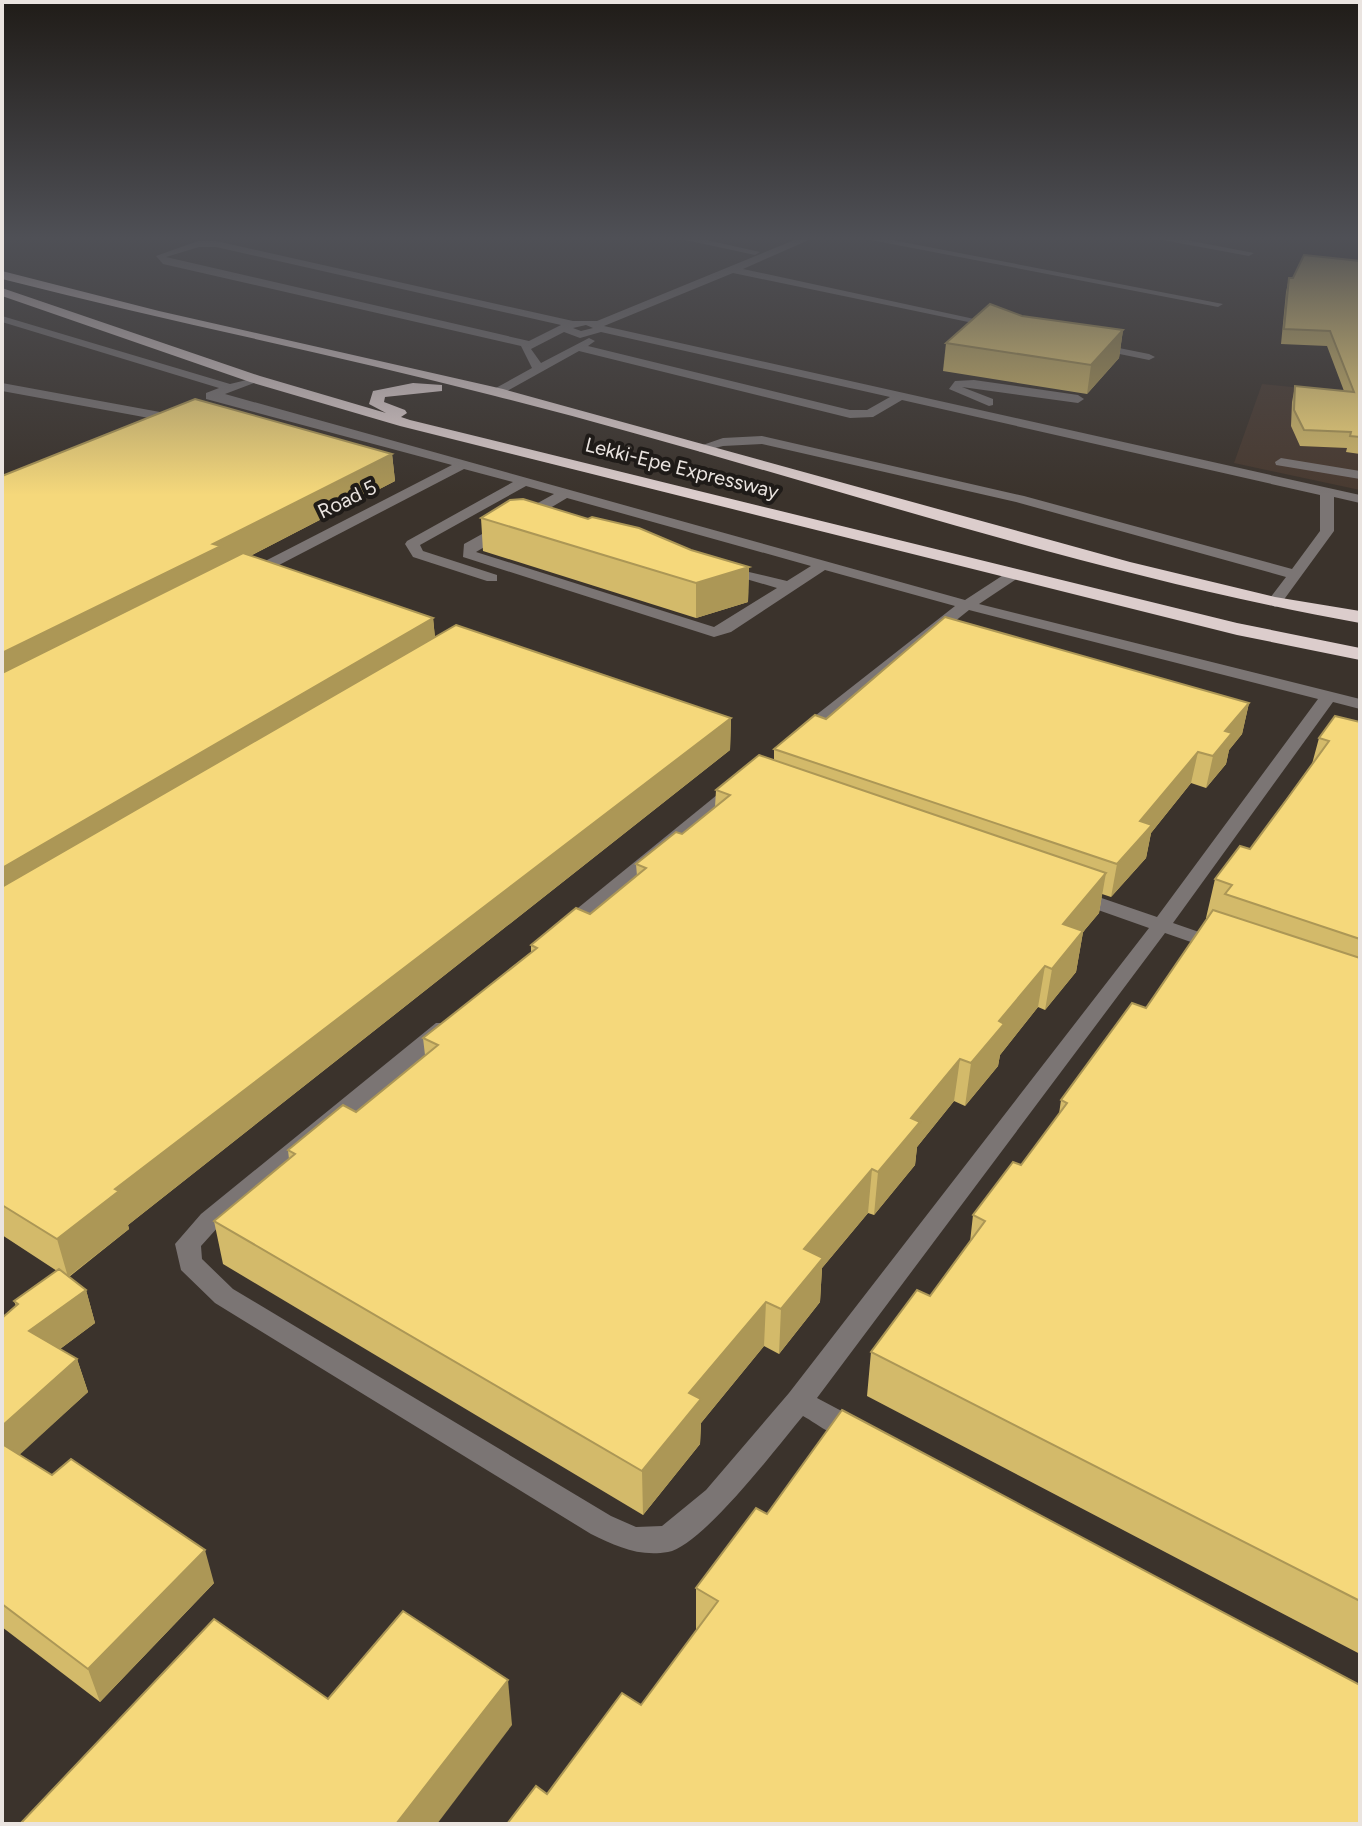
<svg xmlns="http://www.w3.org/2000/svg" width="1362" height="1826" viewBox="0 0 1362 1826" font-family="Figtree,sans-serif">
<rect width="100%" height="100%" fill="#3b332c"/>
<polygon fill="#493a30" points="1262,384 1360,394 1360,490 1234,463"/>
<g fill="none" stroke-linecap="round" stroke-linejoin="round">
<g fill="#7b7574" fill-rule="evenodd">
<polygon points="681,239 702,239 760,252 755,255"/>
<path d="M797,239h14l-68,30 259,56 -5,3 -264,-55 -129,53 756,169v8l-26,-6v34l-54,74 -5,2 -8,-5 19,-25 -270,-75 -254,-58 -39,2 -23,6 -6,-4 29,-10 39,-2 262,60 268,73 28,-38v-36l-418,-95 -29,17 -23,1 -271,-67 -81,45 -4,-1v-6l38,-21 -11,-22 -358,-82 -7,-8 42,-15h18l357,80h24zM199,247h17l345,78 -32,16 -363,-84zM586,325l7,3 -12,3 -8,-3zM564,332l16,6 21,-6 289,65 -23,13h-17l-262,-64 7,-5 -6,-3 -48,25 -10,-14z"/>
<polygon points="866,239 887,239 1223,304 1218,307"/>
<polygon points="1157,239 1181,239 1254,253 1249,256"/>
<path d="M2,316l228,68 29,-7v4l-34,13 740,206 46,-30h10v6l-42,28 381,95v10l-27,-7 -160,221 52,18 3,4 -3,4h-14l-46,-16 -348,465 51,27 4,8 -4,8c-21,7 -47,-15 -65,-25 -25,30 -101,130 -135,136 -30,5 -52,-6 -77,-18l-376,-231 -34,-33 -6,-26 26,-30 235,-191h16l3,5 -3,5 -233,193 -18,20 1,13 31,30 378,227 25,11 26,-1 44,-36 83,-97 360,-465 -82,-29 -3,-4 3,-4h14l76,26 161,-218 -349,-89 -160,128h-12l-3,-4 3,-4 158,-124 -130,-36 -94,62 -17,5 -251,-80 1,-13 90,-50 -28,-8 -106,59 3,6 74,24v6h-10l-74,-24 -8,-13 2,-3 106,-59 -49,-13 -210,109h-10v-6l208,-107 -246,-66v-6l13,-5 -217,-66zM567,498l244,68 -24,15 -68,-16v6l58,17 -63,39 -238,-75z"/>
<polygon points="1094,343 1149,354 1155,357 1149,360 1090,348 1088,346"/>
<polygon points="974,380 1078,395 1084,399 1078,403 962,387 993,399 993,405 989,406 949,389 955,381"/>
<polygon points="2,383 160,412 166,416 160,420 2,391"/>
<polygon points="1281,458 1360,471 1360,479 1276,465 1275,462"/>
<polygon points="734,785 740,786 743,790 740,794 571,933 557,933 554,929 557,925 728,786"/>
</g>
<g fill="#dccdcc" fill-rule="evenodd">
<path d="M2,271l157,40 344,78 627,173 145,35 85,14v12c-294,-53 -576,-154 -865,-227 -163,-42 -329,-75 -493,-117z"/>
<polygon points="2,288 260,376 386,413 369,404 373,391 413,383 442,385 442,391 385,397 384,402 405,410 407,413 401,417 410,420 1237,623 1360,648 1360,660 1237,635 400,426 250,382 2,296"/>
</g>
</g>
<g fill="#d3ba6a">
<polygon points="1360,261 1360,454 1346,452 1347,448 1300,446 1291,426 1292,402 1295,386 1344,391 1327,346 1281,344 1286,292 1289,278 1293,278"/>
<polygon points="1022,316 1123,330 1119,358 1087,394 943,371 946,343"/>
<polygon points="392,454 395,481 250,556 433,618 435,638 731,718 730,750 128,1225 129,1229 69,1277 86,1290 95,1323 60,1349 77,1359 88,1392 19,1454 214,1583 100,1702 2,1627 2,1318 16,1306 14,1301 57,1271 2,1235 2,476"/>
<polygon points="481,518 691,550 749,567 748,602 696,618 483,551"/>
<polygon points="1249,703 1242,734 1229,750 1226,764 1206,788 1191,783 1151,833 1146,858 1111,897 1102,894 1099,913 1083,932 1076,972 1045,1010 1038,1007 1000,1055 998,1066 965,1106 954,1101 917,1147 915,1165 874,1215 868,1213 822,1268 820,1302 779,1354 764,1346 701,1423 700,1444 643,1515 223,1264 214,1221 289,1159 288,1150 356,1112 425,1055 423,1038 531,952 531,945 590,914 637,876 636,864 682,834 715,807 716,790 774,760 774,749 826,719"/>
<polygon points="1360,722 1360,1654 867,1396 871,1352 930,1296 970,1242 973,1215 1021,1165 1059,1114 1061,1100 1146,1008 1207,919 1206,918 1215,879 1250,849 1312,764 1319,738"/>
<polygon points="767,1514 1360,1685 547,1794 641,1705 696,1631 696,1588"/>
</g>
<g fill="#ac9756">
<polygon points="1123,330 1119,358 1087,394 1091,365"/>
<polygon points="392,454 395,481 225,569 2,689 2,653 213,544"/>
<polygon points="749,567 748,602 696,618 696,583"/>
<polygon points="433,618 436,648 2,908 2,868"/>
<polygon points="1249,703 1242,734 1229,750 1226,764 1206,788 1213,756 1225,731"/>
<polygon points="731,718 730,750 128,1225 129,1229 68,1277 57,1239 115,1189"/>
<polygon points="1198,752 1191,783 1151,833 1146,858 1111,897 1117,864 1140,821"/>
<polygon points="1106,873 1099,913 1083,932 1076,972 1045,1010 1052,969 1063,924"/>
<polygon points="1045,966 1038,1007 1000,1055 998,1066 965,1106 971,1063 999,1021"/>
<polygon points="960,1059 954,1101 917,1147 915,1165 874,1215 878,1172 911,1118"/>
<polygon points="872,1169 868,1213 822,1268 820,1302 779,1354 781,1309 804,1249"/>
<polygon points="86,1290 95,1323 40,1364 29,1331"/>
<polygon points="766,1302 764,1346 701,1423 700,1444 643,1515 642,1471 689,1393"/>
<polygon points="77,1359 88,1392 3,1470 2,1426"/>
<polygon points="205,1550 214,1583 100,1702 88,1669"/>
<polygon points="508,1680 512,1725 437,1824 396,1824"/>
</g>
<g fill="#f5d87b" stroke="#ac9756" stroke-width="2">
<polygon points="1304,255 1360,261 1360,437 1350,436 1351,432 1304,430 1294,410 1295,386 1354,392 1330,331 1284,329 1289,278 1293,278"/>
<polygon points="990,304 1022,316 1123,330 1091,365 946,343"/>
<polygon points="195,399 392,454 213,544 221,546 2,653 2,476"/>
<polygon points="523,499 588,519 592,517 639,528 691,550 749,567 696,583 481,518 510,500"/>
<polygon points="243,553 433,618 2,868 2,673"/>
<polygon points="945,617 1249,703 1225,731 1232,733 1213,756 1198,752 1140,821 1152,825 1117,864 774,749 815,715 826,719"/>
<polygon points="456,625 731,718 115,1189 119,1191 57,1239 2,1205 2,887"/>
<polygon points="1335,716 1360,722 1360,939 1225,894 1232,885 1215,879 1240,846 1250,849 1287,799 1329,741 1319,738"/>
<polygon points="759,755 1106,873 1063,924 1083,931 1052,969 1045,966 999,1021 1004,1024 971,1063 960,1059 911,1118 920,1122 878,1172 872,1169 804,1249 823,1258 781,1309 766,1302 689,1393 701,1399 642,1471 214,1221 295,1154 288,1150 343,1105 356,1112 438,1045 423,1038 537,948 531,945 576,908 590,914 646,868 636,864 676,832 682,834 730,795 716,790"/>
<polygon points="1213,910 1360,958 1360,1601 871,1352 917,1290 930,1296 985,1221 973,1215 1013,1162 1021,1165 1067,1103 1061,1100 1132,1003 1146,1008"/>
<polygon points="59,1269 86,1290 29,1331 77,1359 2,1426 2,1318 18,1304 14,1301"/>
<polygon points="842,1410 1360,1685 1360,1824 507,1824 536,1786 547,1794 622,1693 641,1705 718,1601 696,1588 756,1508 767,1514"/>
<polygon points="2,1444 52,1475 71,1459 205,1550 88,1669 2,1604"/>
<polygon points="403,1611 508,1680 396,1824 20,1824 214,1619 328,1699"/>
</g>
<linearGradient id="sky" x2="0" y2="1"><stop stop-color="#201c18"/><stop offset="0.48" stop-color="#4f5056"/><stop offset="1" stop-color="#4f5056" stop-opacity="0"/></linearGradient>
<rect width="1362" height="495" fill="url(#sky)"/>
<g text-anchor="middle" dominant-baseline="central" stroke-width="8" stroke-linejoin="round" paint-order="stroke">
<g font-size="20" fill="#eae4e0" stroke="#1f1b18">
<text transform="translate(682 468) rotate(14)">Lekki-Epe Expressway</text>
<text transform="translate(347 499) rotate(-26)">Road 5</text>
</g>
</g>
<rect width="1362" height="1826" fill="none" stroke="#eae4e0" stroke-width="8"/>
</svg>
